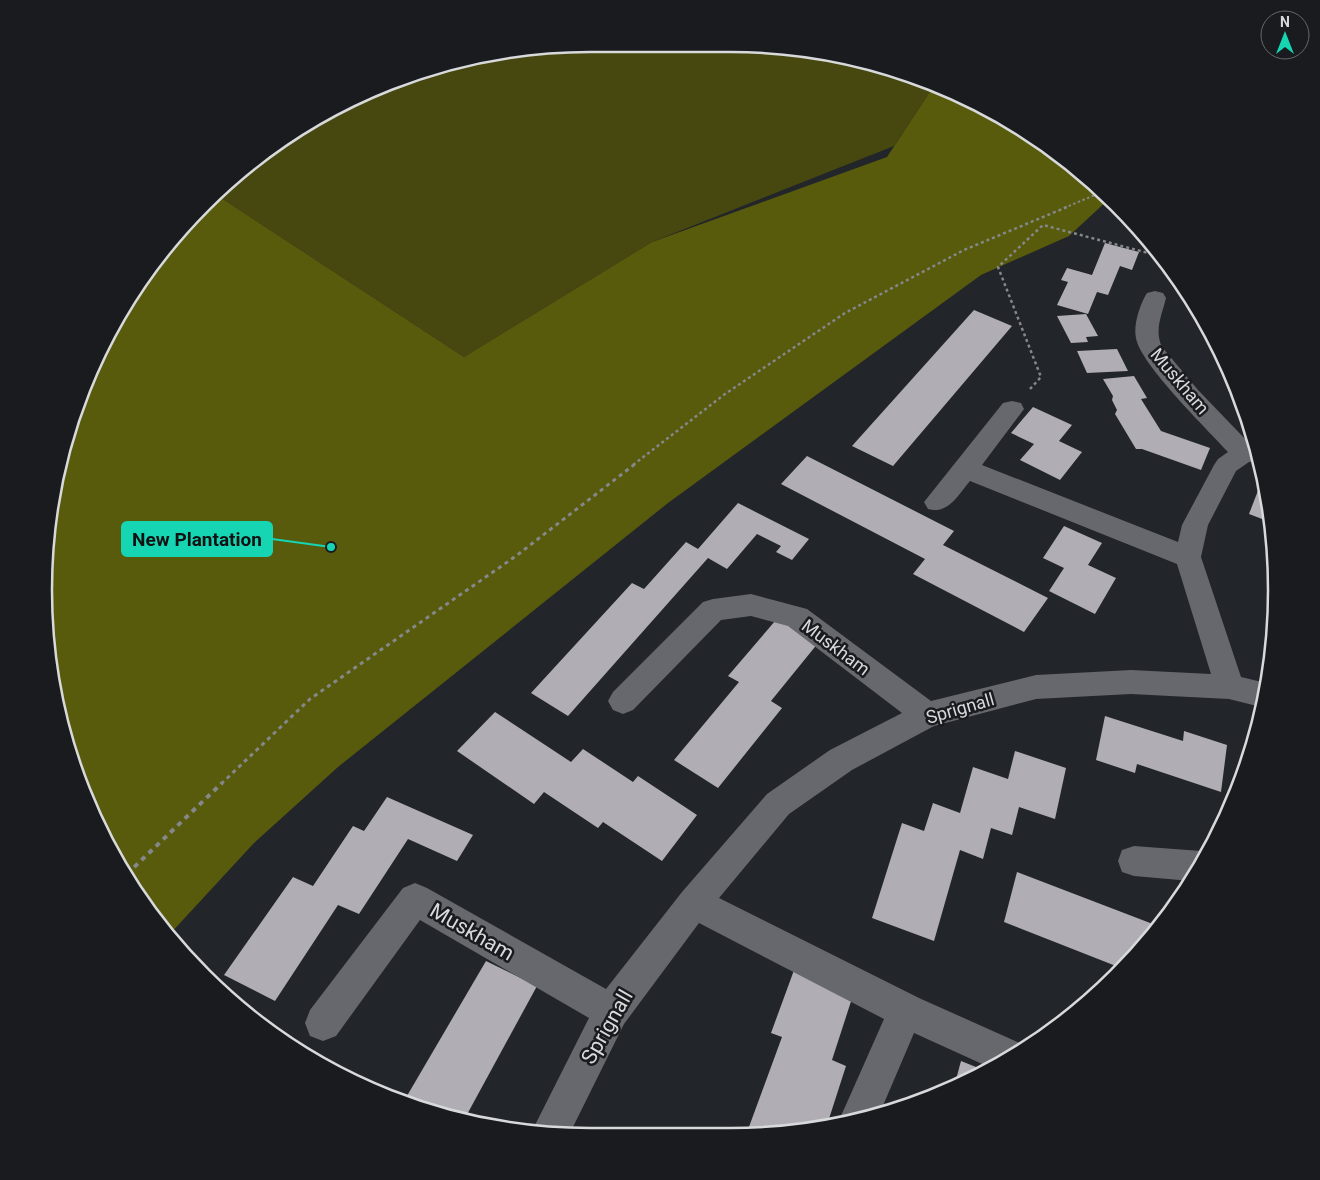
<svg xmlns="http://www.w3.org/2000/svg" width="1320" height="1180" viewBox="0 0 1320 1180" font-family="Roboto,sans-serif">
<rect width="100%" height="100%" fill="#222529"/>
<polygon fill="#47480f" points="590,44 765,45 836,54 935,84 894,146 652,242 464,357 218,196 257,157 349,100 483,54"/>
<polygon fill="#585a0c" points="935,84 1003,117 1090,179 1109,199 1069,236 981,275 668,503 338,767 254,843 169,935 157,923 100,831 62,731 44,590 54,483 100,349 157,257 218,196 464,357 652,242 887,157"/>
<g fill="#b0aeb4">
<polygon points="1105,243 1139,252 1132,270 1120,266 1108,295 1097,292 1088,314 1057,305 1068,282 1061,280 1067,268 1092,275"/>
<polygon points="974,310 1012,326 893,466 852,446"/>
<polygon points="1086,314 1098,336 1086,337 1088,342 1071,343 1057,316"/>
<polygon points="1117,349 1128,371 1087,373 1077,351"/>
<polygon points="1134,376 1147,398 1141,399 1161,431 1210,448 1201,470 1142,449 1136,449 1115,414 1117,410 1112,400 1113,396 1103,379"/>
<polygon points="1033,407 1072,425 1059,441 1082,452 1060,480 1020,460 1034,444 1011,433"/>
<polygon points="807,456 954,531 943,545 1048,598 1024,632 913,574 925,559 781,484"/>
<polygon points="1259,488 1265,490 1270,522 1249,514"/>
<polygon points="738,503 809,539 792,560 776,552 781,546 757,534 727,569 708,558 568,716 531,693 632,583 644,589 686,542 698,549"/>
<polygon points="1064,526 1102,543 1088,565 1116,578 1095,614 1049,591 1064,568 1043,558"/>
<polygon points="781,614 823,637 771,701 782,708 718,788 674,760 739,682 728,676"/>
<polygon points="495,712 571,762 583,749 633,782 638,776 697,815 662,861 603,822 598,828 544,792 534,804 457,751"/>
<polygon points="1105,716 1183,741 1184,731 1227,745 1221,792 1137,764 1135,773 1096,760"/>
<polygon points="1015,751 1066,768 1055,819 1019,807 1012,835 991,828 983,859 960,850 934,941 872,918 902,823 924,831 933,803 960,813 973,767 1008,779"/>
<polygon points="387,797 473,835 457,861 408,839 359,914 338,905 275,1001 224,975 293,877 313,886 353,826 364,831"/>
<polygon points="1017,872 1158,926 1141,950 1121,968 1004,922"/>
<polygon points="486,961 537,986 464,1120 449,1118 404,1101"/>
<polygon points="797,962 856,986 832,1060 846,1066 827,1125 765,1135 746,1135 782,1037 771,1033"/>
<polygon points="961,1061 986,1071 971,1080 954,1087"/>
</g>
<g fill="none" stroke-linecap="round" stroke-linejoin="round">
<polyline stroke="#85888a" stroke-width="2" stroke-dasharray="2.5 2.5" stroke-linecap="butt" points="1064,208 1102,192"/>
<g stroke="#85888a" stroke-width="2.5" stroke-dasharray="3 3" stroke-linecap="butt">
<polyline points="1166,275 1170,268"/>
<polyline points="1030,389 1041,377 998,267 1043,225 1163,257"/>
<polyline points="633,465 725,394 845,313 964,250 1067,207"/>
</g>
<polyline stroke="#85888a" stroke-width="3" stroke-dasharray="4 4" stroke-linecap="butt" points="221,784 310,699 516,556 635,464"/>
<polyline stroke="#85888a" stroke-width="4" stroke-dasharray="5 5" stroke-linecap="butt" points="127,874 222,783"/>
<g fill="#66686d" fill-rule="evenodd">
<path d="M1155,291l8,2 3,5c-4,17 -12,32 -4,49l36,43 52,54h6l4,17 -11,1 -13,9 -28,54 -7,32 40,120 25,6 -5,24 -32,-8 -98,-5 -95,5 -102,27 -82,44 -63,44 -70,84 200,100 103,46 1,4 -32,20 -77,-35 -35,82 -39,8 -1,-3 6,-13 39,-88 -185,-96 -75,101 -55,111 -37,-4 57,-113 -169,-98 -84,116 -13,5 -13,-5 -5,-13 5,-13 93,-122 12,-5 12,5 179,101 76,-97 85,-98 63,-44 72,-37 -114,-87 -37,-10 -30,4 -88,90 -10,4 -10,-4 -5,-9 5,-9 90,-90 10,-3 38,-5 56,15 124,92 105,-26 95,-5 80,4 -34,-110 -207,-83c-12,14 -22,34 -42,28l-4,-7 79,-99 9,-2 9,2 3,6 -42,56 196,77 4,-17 32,-60 4,-6 10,-7c-20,-22 -88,-88 -92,-114 -3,-13 4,-34 11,-45z"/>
<polygon points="1134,846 1201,851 1208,853 1191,881 1134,876 1122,872 1118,861 1122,850"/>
</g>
</g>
<g text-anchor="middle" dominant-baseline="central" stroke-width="5" stroke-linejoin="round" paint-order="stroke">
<g font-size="18" fill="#d7d9db" stroke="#191b1f">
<text transform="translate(1180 381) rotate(50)">Muskham</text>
<text transform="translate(836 647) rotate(37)">Muskham</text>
<text transform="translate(960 708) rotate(-16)">Sprignall</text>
</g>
<g font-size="21" fill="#d7d9db" stroke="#191b1f">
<text transform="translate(472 932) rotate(30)">Muskham</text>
<text transform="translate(607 1027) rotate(-60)">Sprignall</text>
</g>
</g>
<path d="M0 0H1320V1180H0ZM590 52H730A538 538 0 0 1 1268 590V590A538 538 0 0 1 730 1128H590A538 538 0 0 1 52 590V590A538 538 0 0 1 590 52Z" fill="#191b1f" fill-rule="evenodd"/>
<path fill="none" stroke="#d7d9db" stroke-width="2.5" d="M590 52H730A538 538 0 0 1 1268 590V590A538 538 0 0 1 730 1128H590A538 538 0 0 1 52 590V590A538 538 0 0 1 590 52Z"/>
<path fill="none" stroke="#15d5b3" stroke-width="2" d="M331 547L272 539"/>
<circle fill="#15d5b3" stroke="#191b1f" stroke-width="2" cx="331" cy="547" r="5"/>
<rect fill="#15d5b3" stroke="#15d5b3" stroke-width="2" x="122" y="522" width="150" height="34" rx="5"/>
<g font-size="19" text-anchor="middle" font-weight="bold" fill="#111">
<text x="197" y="546">New Plantation</text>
</g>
<g transform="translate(1285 35)"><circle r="24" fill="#191b1f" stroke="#65676a"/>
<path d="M0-4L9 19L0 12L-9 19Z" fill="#15d5b3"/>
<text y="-8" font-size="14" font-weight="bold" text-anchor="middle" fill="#d7d9db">N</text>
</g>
</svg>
